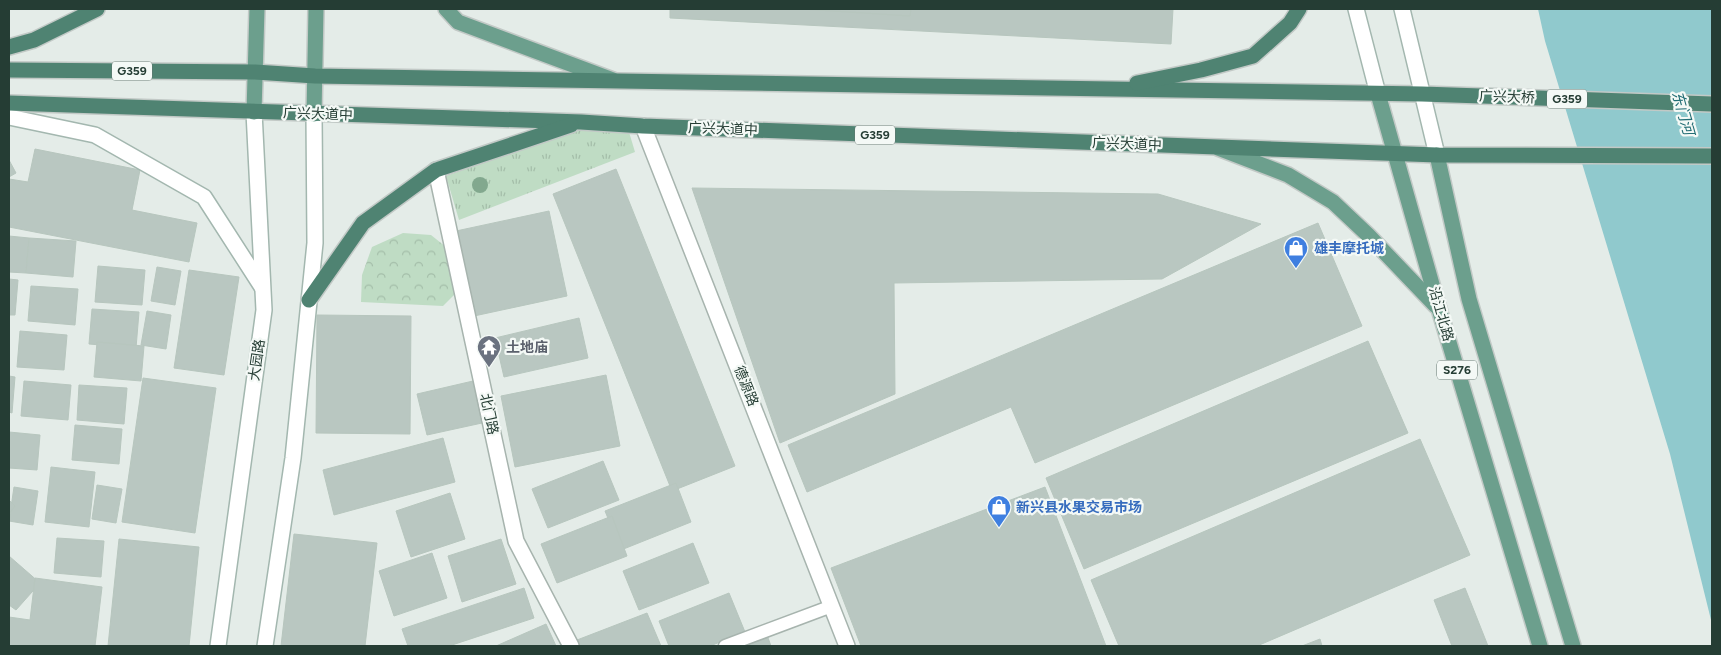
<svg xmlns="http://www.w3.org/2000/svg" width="1721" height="655" viewBox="0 0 1721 655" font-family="Figtree,'Noto Sans SC',sans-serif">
<defs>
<pattern id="grass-tufts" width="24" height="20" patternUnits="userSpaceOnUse" patternTransform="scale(1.25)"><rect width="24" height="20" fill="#bfdcc4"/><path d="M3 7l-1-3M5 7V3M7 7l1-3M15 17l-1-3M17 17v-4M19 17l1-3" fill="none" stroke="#a4bea9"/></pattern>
<pattern id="forest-crowns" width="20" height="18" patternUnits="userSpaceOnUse" patternTransform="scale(1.25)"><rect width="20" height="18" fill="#bfdcc4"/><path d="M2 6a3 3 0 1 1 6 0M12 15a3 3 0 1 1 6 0" fill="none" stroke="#a4bea9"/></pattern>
</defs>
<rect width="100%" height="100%" fill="#e4ece8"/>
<polygon fill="url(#grass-tufts)" points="580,128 629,132 635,152 459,220 446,176"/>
<polygon fill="url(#forest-crowns)" points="403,233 431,235 446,247 455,294 443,306 361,302 362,275 372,247"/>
<polygon fill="#90c9cd" points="1538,9 1712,9 1712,624 1670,454 1545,41"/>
<g fill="#b9c7c1" stroke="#b7c6be">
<polygon points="670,9 1173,9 1171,44 670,18"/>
<polygon points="802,9 911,9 910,16"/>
<polygon points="35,149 140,170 132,210 197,223 189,262 9,227 9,179 28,182"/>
<polygon points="9,160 16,173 9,177"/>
<polygon points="616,169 735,466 672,491 553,194"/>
<polygon points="692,188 1158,194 1261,224 1162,279 894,283 895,394 780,443"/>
<polygon points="549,211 567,296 474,316 456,231"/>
<polygon points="1318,223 1362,326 1035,463 1011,407 807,492 788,445"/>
<polygon points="9,236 29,238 26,273 9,272"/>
<polygon points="29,238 76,241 73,277 26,273"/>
<polygon points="98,266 145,270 142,305 95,302"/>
<polygon points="157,267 181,271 175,305 151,301"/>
<polygon points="189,270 239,277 224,375 174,368"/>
<polygon points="9,279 18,280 15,315 9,315"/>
<polygon points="31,286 78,289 75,325 28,321"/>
<polygon points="92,309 139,312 136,348 89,344"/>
<polygon points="147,311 171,315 166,349 141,345"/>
<polygon points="317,315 411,316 410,434 316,433"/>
<polygon points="579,318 588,358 504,377 495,338"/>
<polygon points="20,331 67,335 64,370 17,367"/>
<polygon points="1368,341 1408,433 1084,569 1046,478"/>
<polygon points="97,342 144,346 141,381 94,377"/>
<polygon points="606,375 620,446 515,467 501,396"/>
<polygon points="9,376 15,377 12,413 9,412"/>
<polygon points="143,378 216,388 195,533 122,522"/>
<polygon points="24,381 71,385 68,420 21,416"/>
<polygon points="473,381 482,423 427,435 417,394"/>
<polygon points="79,385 127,388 124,424 77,420"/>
<polygon points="75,425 122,429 119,464 72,460"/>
<polygon points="9,432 40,435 37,470 9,468"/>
<polygon points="443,438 455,482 334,515 323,470"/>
<polygon points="1420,439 1470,555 1257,646 1119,646 1091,580"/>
<polygon points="603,461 619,500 548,528 532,489"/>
<polygon points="51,467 95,472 89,527 45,522"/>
<polygon points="676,483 691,522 621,550 605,511"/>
<polygon points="97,485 122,489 116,523 92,519"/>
<polygon points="14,487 38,491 33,525 9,521"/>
<polygon points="1045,487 1106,646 861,646 831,568"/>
<polygon points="450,493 465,539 411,557 396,511"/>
<polygon points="9,500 15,506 9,514"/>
<polygon points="612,516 627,556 557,583 541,544"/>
<polygon points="294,534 377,543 365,646 281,646"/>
<polygon points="57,538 104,541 101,577 54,573"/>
<polygon points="119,539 199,547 189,646 108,646"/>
<polygon points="501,539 516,584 462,602 448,556"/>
<polygon points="693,543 709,583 639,610 623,571"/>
<polygon points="432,553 447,598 394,616 379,571"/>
<polygon points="9,556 40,583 16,610 9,605"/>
<polygon points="35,578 102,587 95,646 9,646 9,617 30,620"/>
<polygon points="524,588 534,618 449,646 408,646 402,629"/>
<polygon points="1465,588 1488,646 1452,646 1434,600"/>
<polygon points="729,593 745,632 710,646 669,646 659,621"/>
<polygon points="647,613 661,646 579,646 577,640"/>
<polygon points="546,624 556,646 496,646"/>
<polygon points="767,635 771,646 737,646"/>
<polygon points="1320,639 1322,646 1302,646"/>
</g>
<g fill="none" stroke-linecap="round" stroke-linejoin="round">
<g stroke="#a7b4ae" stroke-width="15">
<polyline id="service" points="725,646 832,606"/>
</g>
<g stroke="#a7b4ae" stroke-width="18">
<g id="minor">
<polyline points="643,126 847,646"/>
<polyline points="436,170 516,541 571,646"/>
</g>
</g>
<g stroke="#a3b7af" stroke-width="18">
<g id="secondary">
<polyline points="1356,9 1378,94"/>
<polyline points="1402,9 1437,155"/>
<polyline points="9,117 95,135 204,197 262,287"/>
<polyline points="218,646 264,310 254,112"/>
<polyline points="265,646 293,458 315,243 314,114"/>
</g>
</g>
<g stroke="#c2c9c6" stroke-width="18">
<g id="primary">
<polyline points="446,9 458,22 613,80"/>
<polyline points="1378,94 1439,309 1540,646"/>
<polyline points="254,112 257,9"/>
<polyline points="314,114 316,9"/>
<polyline points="1218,148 1288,175 1333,202 1368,235 1436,306"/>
<polyline points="1437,155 1469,299 1573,646"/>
</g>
</g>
<g stroke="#c2c9c6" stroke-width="18">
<g id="trunk">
<polyline points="9,47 34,40 97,9"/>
<polyline points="9,70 255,72 315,76 1422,94 1712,104"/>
<polyline points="1137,83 1201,70 1253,56 1290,23 1299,9"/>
<polyline points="9,103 581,122 643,126 1437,155 1712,156"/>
<polyline points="309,300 363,223 436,170 571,125"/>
</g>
</g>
<use href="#service" stroke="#fff" stroke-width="12"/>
<use href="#minor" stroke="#fff" stroke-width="15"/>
<use href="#secondary" stroke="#fff" stroke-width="15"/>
<use href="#primary" stroke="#6c9f8d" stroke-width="15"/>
<use href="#trunk" stroke="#4f8372" stroke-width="15"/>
</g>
<circle fill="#82a88e" cx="480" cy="185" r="8"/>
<defs>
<g id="shop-pin" transform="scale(1.25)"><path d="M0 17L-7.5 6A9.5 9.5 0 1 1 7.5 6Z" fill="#3f7fe0" stroke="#f4f9f6"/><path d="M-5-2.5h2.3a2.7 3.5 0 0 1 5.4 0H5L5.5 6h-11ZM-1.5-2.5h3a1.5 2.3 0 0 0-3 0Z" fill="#fff"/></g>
<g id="temple-pin" transform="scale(1.25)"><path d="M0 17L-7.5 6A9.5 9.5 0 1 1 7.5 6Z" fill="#6b7280" stroke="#f4f9f6"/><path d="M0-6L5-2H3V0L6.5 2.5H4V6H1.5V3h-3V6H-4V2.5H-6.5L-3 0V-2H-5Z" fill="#fff"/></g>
</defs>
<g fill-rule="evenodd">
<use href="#shop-pin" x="1296" y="248"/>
<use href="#temple-pin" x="489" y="347"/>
<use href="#shop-pin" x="999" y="507"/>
</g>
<g text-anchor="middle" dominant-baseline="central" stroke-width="4.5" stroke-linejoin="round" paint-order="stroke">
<g fill="#f4f9f6" stroke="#63756e" stroke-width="1">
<rect x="112" y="61.5" width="40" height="19" rx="4"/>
<rect x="1547" y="89.5" width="40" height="19" rx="4"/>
<rect x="855" y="125.5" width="40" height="19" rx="4"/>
<rect x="1437" y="360.5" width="40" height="19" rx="4"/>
</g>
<g font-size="12" font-weight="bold" fill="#253d34">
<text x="132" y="71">G359</text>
<text x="1567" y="99">G359</text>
<text x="875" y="135">G359</text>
<text x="1457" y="370">S276</text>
</g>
<g font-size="14" fill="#253d34" stroke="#f4f9f6">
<text transform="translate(1507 97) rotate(2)">广兴大桥</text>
<text transform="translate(318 114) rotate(2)">广兴大道中</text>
<text transform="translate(723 129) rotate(2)">广兴大道中</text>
<text transform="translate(1127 144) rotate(2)">广兴大道中</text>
<text transform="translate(1441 314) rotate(74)">沿江北路</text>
<text transform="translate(257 360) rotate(-82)">大园路</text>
<text transform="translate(746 386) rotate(68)">德源路</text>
<text transform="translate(489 414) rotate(78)">北门路</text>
</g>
<g font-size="14" font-weight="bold" fill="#366cbe" stroke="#f4f9f6" text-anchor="start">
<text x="1314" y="248">雄丰摩托城</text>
<text x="1016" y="507">新兴县水果交易市场</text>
</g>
<g font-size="14" font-weight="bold" fill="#5b616d" stroke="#f4f9f6" text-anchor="start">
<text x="506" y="347">土地庙</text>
</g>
<g font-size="15" font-style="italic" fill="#236e75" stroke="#f4f9f6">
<text transform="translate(1683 113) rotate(74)">东门河</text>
</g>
</g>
<rect width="1721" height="655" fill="none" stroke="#253d34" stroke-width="20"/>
</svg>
